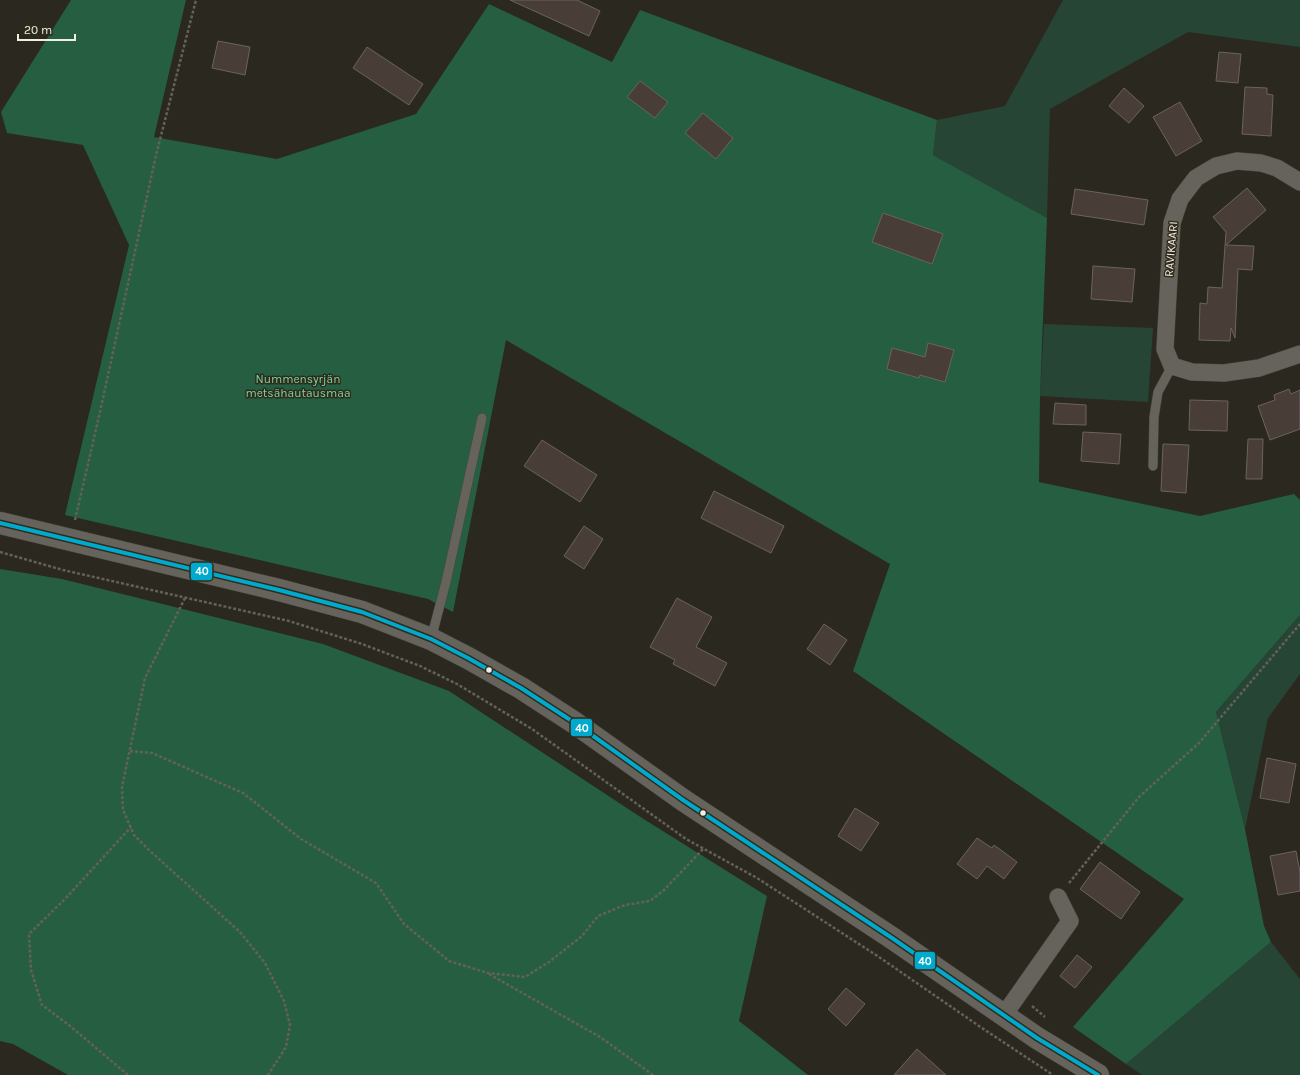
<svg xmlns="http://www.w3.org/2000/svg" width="1300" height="1075" viewBox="0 0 1300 1075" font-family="Karla,sans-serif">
<rect width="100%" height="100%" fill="#2b281f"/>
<g fill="#264534">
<polygon points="1063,0 1300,0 1300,47 1188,32 1050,109 1047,218 933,155 937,120 1005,106"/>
<polygon points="1044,324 1153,328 1148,402 1040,396"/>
<polygon points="1300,615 1300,674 1268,718 1245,829 1216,712"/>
<polygon points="1271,942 1300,979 1300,1075 1142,1075 1126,1064"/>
</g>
<g fill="#265e42">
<polygon points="71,0 186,0 154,137 277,159 416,114 489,4 612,62 640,10 937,120 933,155 1047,218 1040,396 1039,482 1200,516 1294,494 1300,500 1300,615 1216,712 1245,829 1264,926 1271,942 1126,1064 1073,1027 1184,899 853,671 890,564 506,340 453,612 428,599 65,515 129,245 83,145 7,133 1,112"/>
<polygon points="0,569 62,579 323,644 449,691 642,818 767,896 739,1021 808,1075 68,1075 13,1044 0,1041"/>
</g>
<g fill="#493d38" stroke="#6a635f">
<polygon points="510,0 577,0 600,11 589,36"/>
<polygon points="218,41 250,47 245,75 212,68"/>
<polygon points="367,47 423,84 409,105 353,68"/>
<polygon points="1219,52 1241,54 1238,83 1216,81"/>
<polygon points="640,81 668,102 655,118 627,97"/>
<polygon points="1245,87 1267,88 1267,94 1273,95 1271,136 1242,134"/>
<polygon points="1124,88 1144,106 1129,123 1109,106"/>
<polygon points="1180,102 1202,141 1176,156 1153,117"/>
<polygon points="703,113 733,138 716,159 685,133"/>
<polygon points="1247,188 1266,210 1226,245 1254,246 1252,270 1238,269 1235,338 1231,328 1230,341 1199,340 1200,303 1207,304 1208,287 1222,288 1226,232 1213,217"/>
<polygon points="1075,189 1148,200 1144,225 1071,214"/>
<polygon points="883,213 943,234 932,264 872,242"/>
<polygon points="1093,266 1135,269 1132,302 1091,299"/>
<polygon points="928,343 954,350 945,382 920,375 919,378 887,369 892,348 925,357"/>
<polygon points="1289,389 1291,394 1300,390 1300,429 1270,440 1258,406 1275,400 1274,395"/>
<polygon points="1190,400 1228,401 1227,431 1189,430"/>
<polygon points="1055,403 1086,405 1086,425 1053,424"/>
<polygon points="1083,432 1121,434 1119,464 1081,461"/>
<polygon points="1248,439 1263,439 1262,479 1246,479"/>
<polygon points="542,440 597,475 580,502 524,466"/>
<polygon points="1163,444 1189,445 1186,493 1161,491"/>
<polygon points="714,491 784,526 771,553 701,518"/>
<polygon points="584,526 603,539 584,569 564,556"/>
<polygon points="677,598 712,617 696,647 727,663 715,686 673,664 675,660 650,647"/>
<polygon points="824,624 847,640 830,665 807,649"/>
<polygon points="1267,758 1296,764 1289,803 1260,798"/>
<polygon points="855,808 879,823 861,851 838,836"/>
<polygon points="977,838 992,848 994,845 1017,862 1004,879 987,866 977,879 957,864"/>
<polygon points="1296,851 1300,872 1300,891 1278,895 1270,856"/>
<polygon points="1100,862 1140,892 1121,919 1080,889"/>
<polygon points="1077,955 1092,967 1075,988 1060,976"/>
<polygon points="846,988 865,1004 846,1026 828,1009"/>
<polygon points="917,1049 946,1075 894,1075"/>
</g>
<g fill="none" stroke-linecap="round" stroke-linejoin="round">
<g stroke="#47453d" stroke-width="10">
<g id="service">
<polyline points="1153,466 1154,417 1158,392 1172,366"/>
<polyline points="431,639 446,582 482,418"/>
</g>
</g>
<g stroke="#47453d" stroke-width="18">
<g id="minor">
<polyline points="1300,182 1277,168 1261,163 1237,161 1216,166 1196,178 1180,199 1172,223 1165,349 1172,366 1192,372 1224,373 1259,368 1300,354"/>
<polyline points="1004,1015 1070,921 1058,897"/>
</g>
</g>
<g stroke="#47453d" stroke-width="23">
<polyline id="tertiary" points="0,523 279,590 362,612 431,639 468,658 521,688 575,723 683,800 892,938 1037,1038 1098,1075"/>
</g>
<g stroke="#63615a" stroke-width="2.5" stroke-dasharray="3 2" stroke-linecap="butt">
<polyline points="75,520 100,412 156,155 196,0"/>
<polyline points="0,552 63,570 289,621 362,644 420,666 457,684 532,729 686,839 757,878 879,957 979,1026 1053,1075"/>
<polyline points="185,598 145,678 122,787 123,810 134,835 150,851 240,932 265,963 284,1001 290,1025 286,1047 268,1075"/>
<polyline points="130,751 152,753 243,793 301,839 376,883 404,924 449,961 488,973 525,977 549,962 582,936 598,916 625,905 650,901 663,891 704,848"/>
<polyline points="1069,883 1139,797 1199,743 1300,624"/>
<polyline points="489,974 600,1037 653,1075"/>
<polyline points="1032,1006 1045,1017"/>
<polyline points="128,1075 70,1026 42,1005 31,970 29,934 65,899 131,827"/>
</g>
<use href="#service" stroke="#65635b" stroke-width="9"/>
<use href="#minor" stroke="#65635b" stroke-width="17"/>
<use href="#tertiary" stroke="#65635b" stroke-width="22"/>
<g stroke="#302b1a" stroke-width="7">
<polyline id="bus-1" points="0,523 279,590 362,612 431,639 468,658 521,688 575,723 683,800 892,938 1037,1038 1098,1075"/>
</g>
<use href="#bus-1" stroke="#00a9ce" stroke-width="4"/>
</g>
<g fill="#f0ede3" stroke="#302b1a" stroke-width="1.5">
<circle cx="489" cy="670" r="3.5"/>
<circle cx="703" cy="813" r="3.5"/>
</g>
<g text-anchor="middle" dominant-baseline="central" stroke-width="3" stroke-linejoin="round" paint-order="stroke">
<g font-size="12" fill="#f0ede3" stroke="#302b1a">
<text transform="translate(1171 249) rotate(-85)">RAVIKAARI</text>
</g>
<g font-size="12" fill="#77d4a5" stroke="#302b1a">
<text x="298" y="379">Nummensyrjän<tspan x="298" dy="14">metsähautausmaa</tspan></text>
</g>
</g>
<g stroke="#302b1a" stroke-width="1.5">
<rect x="190" y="562" width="23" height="19" rx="4" fill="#00a9ce"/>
<rect x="570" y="718" width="23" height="19" rx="4" fill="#00a9ce"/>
<rect x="914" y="951" width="22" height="19" rx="4" fill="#00a9ce"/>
</g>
<g font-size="11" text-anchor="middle" font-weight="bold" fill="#fff">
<text x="202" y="575">40</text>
<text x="582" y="732">40</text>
<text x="925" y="965">40</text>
</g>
<path d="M18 34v6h57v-6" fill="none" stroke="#f0ede3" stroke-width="2"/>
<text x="24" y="34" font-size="12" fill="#f0ede3" stroke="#302b1a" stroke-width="3" paint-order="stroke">20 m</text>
</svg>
